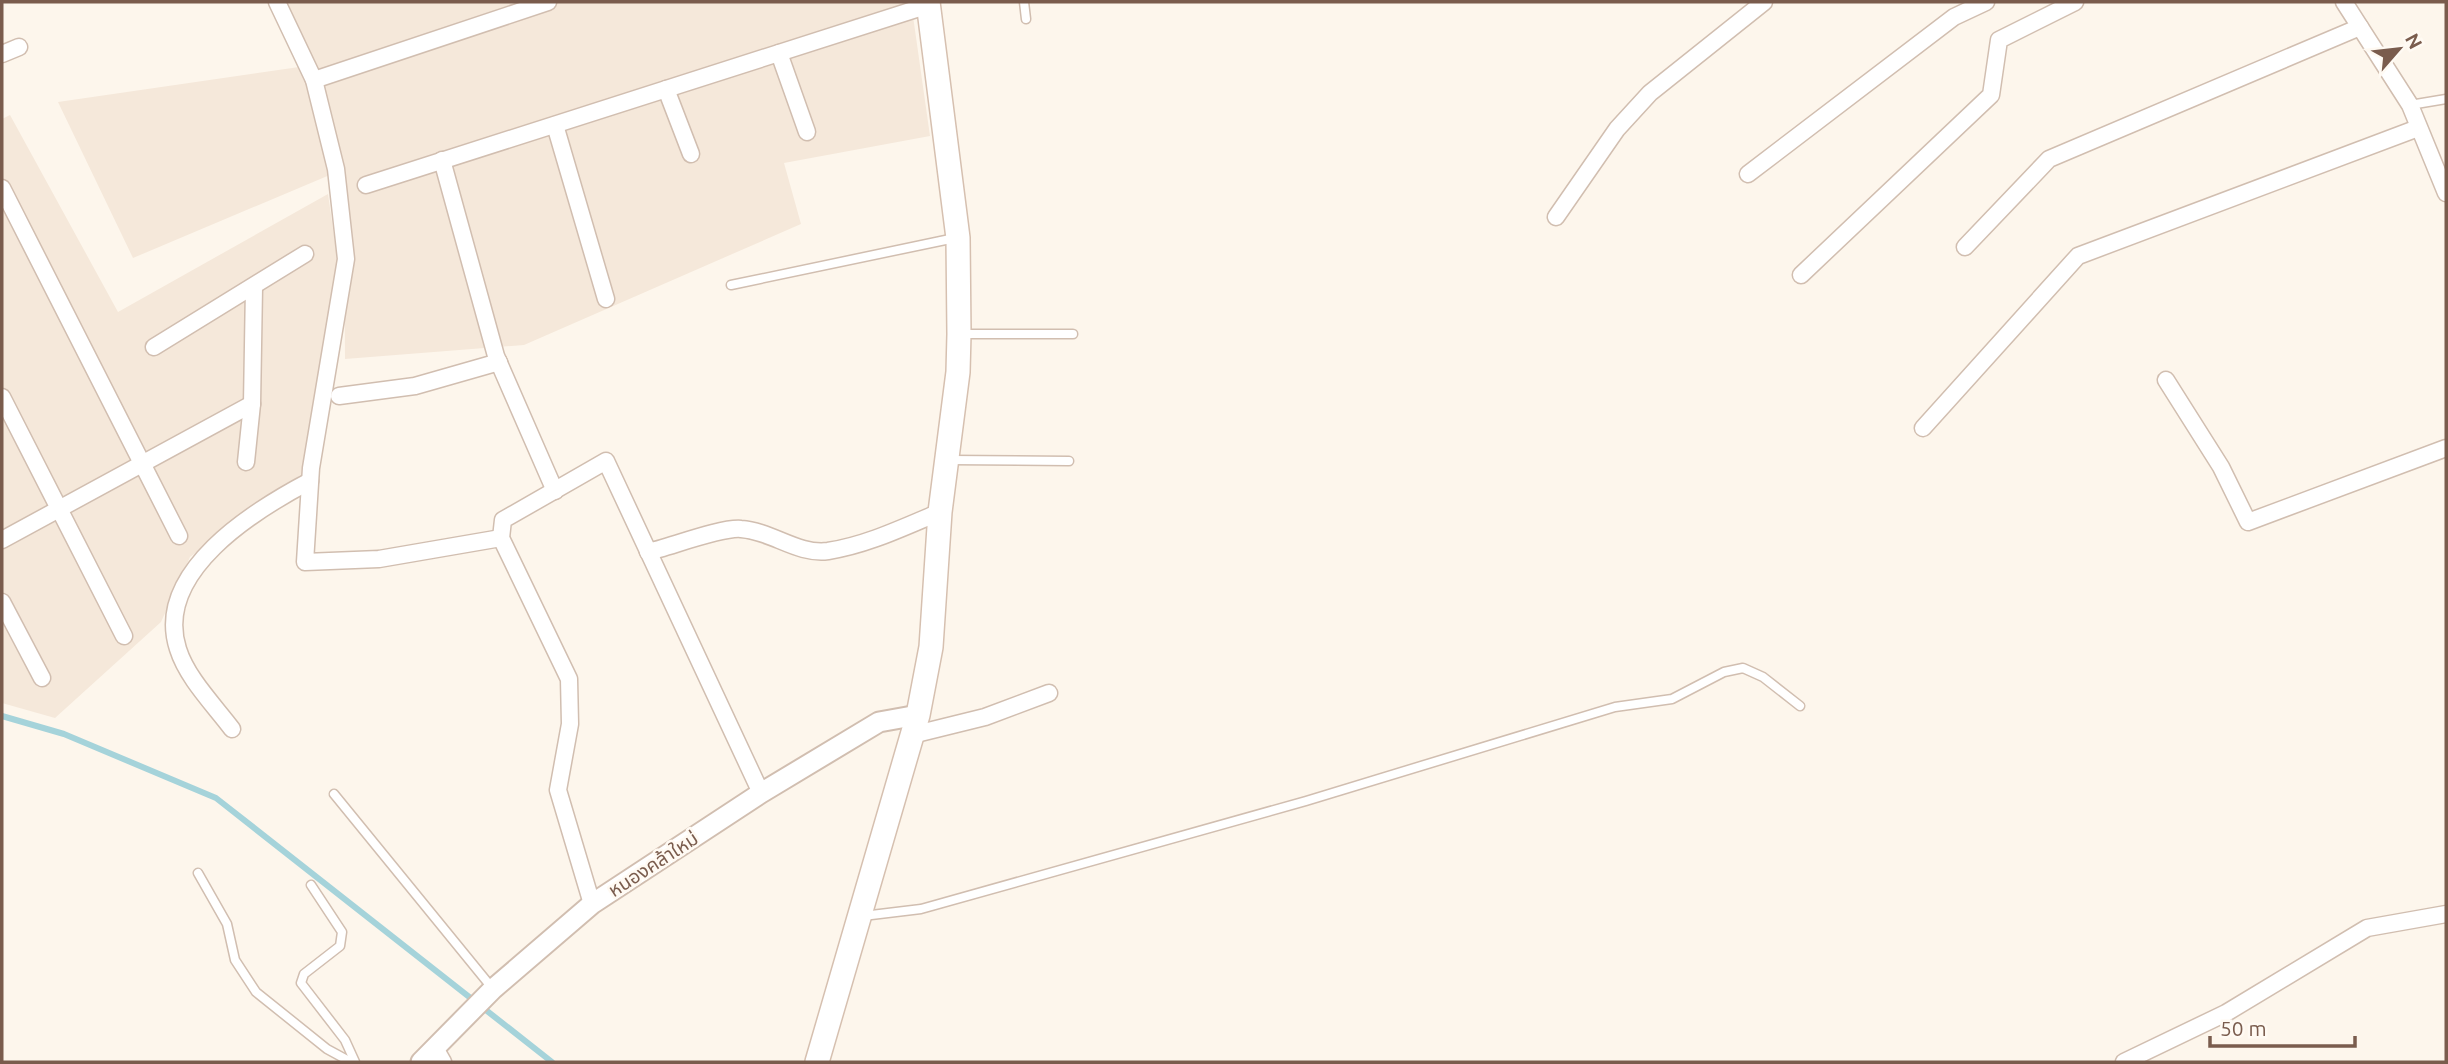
<svg xmlns="http://www.w3.org/2000/svg" width="2448" height="1064" viewBox="0 0 2448 1064" font-family="Ubuntu,'Noto Sans Thai',sans-serif">
<rect width="100%" height="100%" fill="#fdf6ec"/>
<g fill="#f5e8da">
<polygon points="286,2 911,2 930,136 784,163 801,224 524,345 345,359 344,169 133,258 58,102 313,65"/>
<polygon points="10,115 118,312 328,194 338,264 303,473 190,557 161,622 55,718 2,703 2,119"/>
</g>
<g fill="none" stroke-linecap="round" stroke-linejoin="round">
<polyline stroke="#a5d3da" stroke-width="6" points="2,716 64,734 216,798 552,1062"/>
<g stroke="#d1beb0" stroke-width="11">
<g id="service">
<polyline points="1024,2 1026,19"/>
<polyline points="2410,105 2446,99"/>
<polyline points="731,285 955,238"/>
<polyline points="962,334 1073,334"/>
<polyline points="949,460 1069,461"/>
<polyline points="334,794 493,989"/>
<polyline points="198,873 227,924 235,960 256,992 327,1049 351,1062"/>
<polyline points="311,885 342,932 340,946 304,974 301,983 345,1040 355,1062"/>
<polyline points="863,916 921,909 1306,801 1615,707 1672,699 1724,672 1743,668 1763,677 1800,706"/>
</g>
</g>
<g stroke="#d1beb0" stroke-width="19">
<g id="minor">
<polyline points="277,2 314,80 336,169 346,259 311,468 305,562 379,559 501,538"/>
<polyline points="2344,2 2410,105 2446,193"/>
<polyline points="779,53 807,132"/>
<polyline points="2,54 19,47"/>
<polyline points="314,80 548,2"/>
<polyline points="666,89 691,154"/>
<polyline points="555,125 606,299"/>
<polyline points="442,160 496,356 555,491"/>
<polyline points="1748,174 1954,17 1986,2"/>
<polyline points="366,185 929,5"/>
<polyline points="2,188 179,536"/>
<polyline points="1556,217 1617,129 1650,93 1764,2"/>
<polyline points="1965,247 2049,159 2360,27"/>
<polyline points="1801,275 1991,95 1999,40 2075,2"/>
<polyline points="154,347 305,254"/>
<polyline points="2166,380 2221,467 2248,522 2446,448"/>
<polyline points="339,396 415,386 499,362"/>
<polyline points="2,397 124,636"/>
<polyline points="1923,428 2078,256 2418,128"/>
<polyline points="246,462 252,404 254,287"/>
<polyline points="2,540 252,404"/>
<path d="M648,552c22,-5 74,-25 93,-23 31,2 56,26 87,22 39,-6 76,-24 112,-39"/>
<polyline points="2,602 42,678"/>
<path d="M232,729c-18,-24 -45,-51 -54,-80 -25,-77 77,-139 132,-168"/>
<polyline points="912,735 985,717 1049,693"/>
<polyline points="592,904 558,790 570,724 569,679 501,538 503,520 606,461 761,793"/>
<polyline points="435,1048 443,1062"/>
<polyline points="2124,1062 2226,1013 2367,928 2446,914"/>
</g>
</g>
<g stroke="#d1beb0" stroke-width="23">
<polyline id="tertiary" points="421,1062 493,989 592,904 761,793 879,722 918,715"/>
</g>
<g stroke="#d6c0b0" stroke-width="26">
<polyline id="secondary" points="817,1062 918,715 931,647 940,512 958,372 959,334 958,238 928,2"/>
</g>
<use href="#service" stroke="#fff" stroke-width="8"/>
<use href="#minor" stroke="#fff" stroke-width="16"/>
<use href="#tertiary" stroke="#fff" stroke-width="19"/>
<use href="#secondary" stroke="#fff" stroke-width="23"/>
</g>
<g text-anchor="middle" dominant-baseline="central" stroke-width="5" stroke-linejoin="round" paint-order="stroke">
<g font-size="19" fill="#7a5c4d" stroke="#fffaf3">
<text transform="translate(653 864) rotate(-33)">หนองคล้าใหม่</text>
</g>
</g>
<rect width="2448" height="1064" fill="none" stroke="#7a5c4d" stroke-width="7"/>
<g transform="translate(2399 49) rotate(62)" stroke="#fffaf3" stroke-width="5" paint-order="stroke">
<path d="M0-5L12 26L0 18L-12 26Z" fill="#7a5c4d"/>
<text y="-10" font-size="19" font-weight="bold" text-anchor="middle" fill="#7a5c4d">N</text>
</g>
<path d="M2210 1036v10h145v-10" fill="none" stroke="#7a5c4d" stroke-width="3.5"/>
<text x="2220" y="1036" font-size="21" fill="#7a5c4d" stroke="#fffaf3" stroke-width="5" paint-order="stroke">50 m</text>
</svg>
